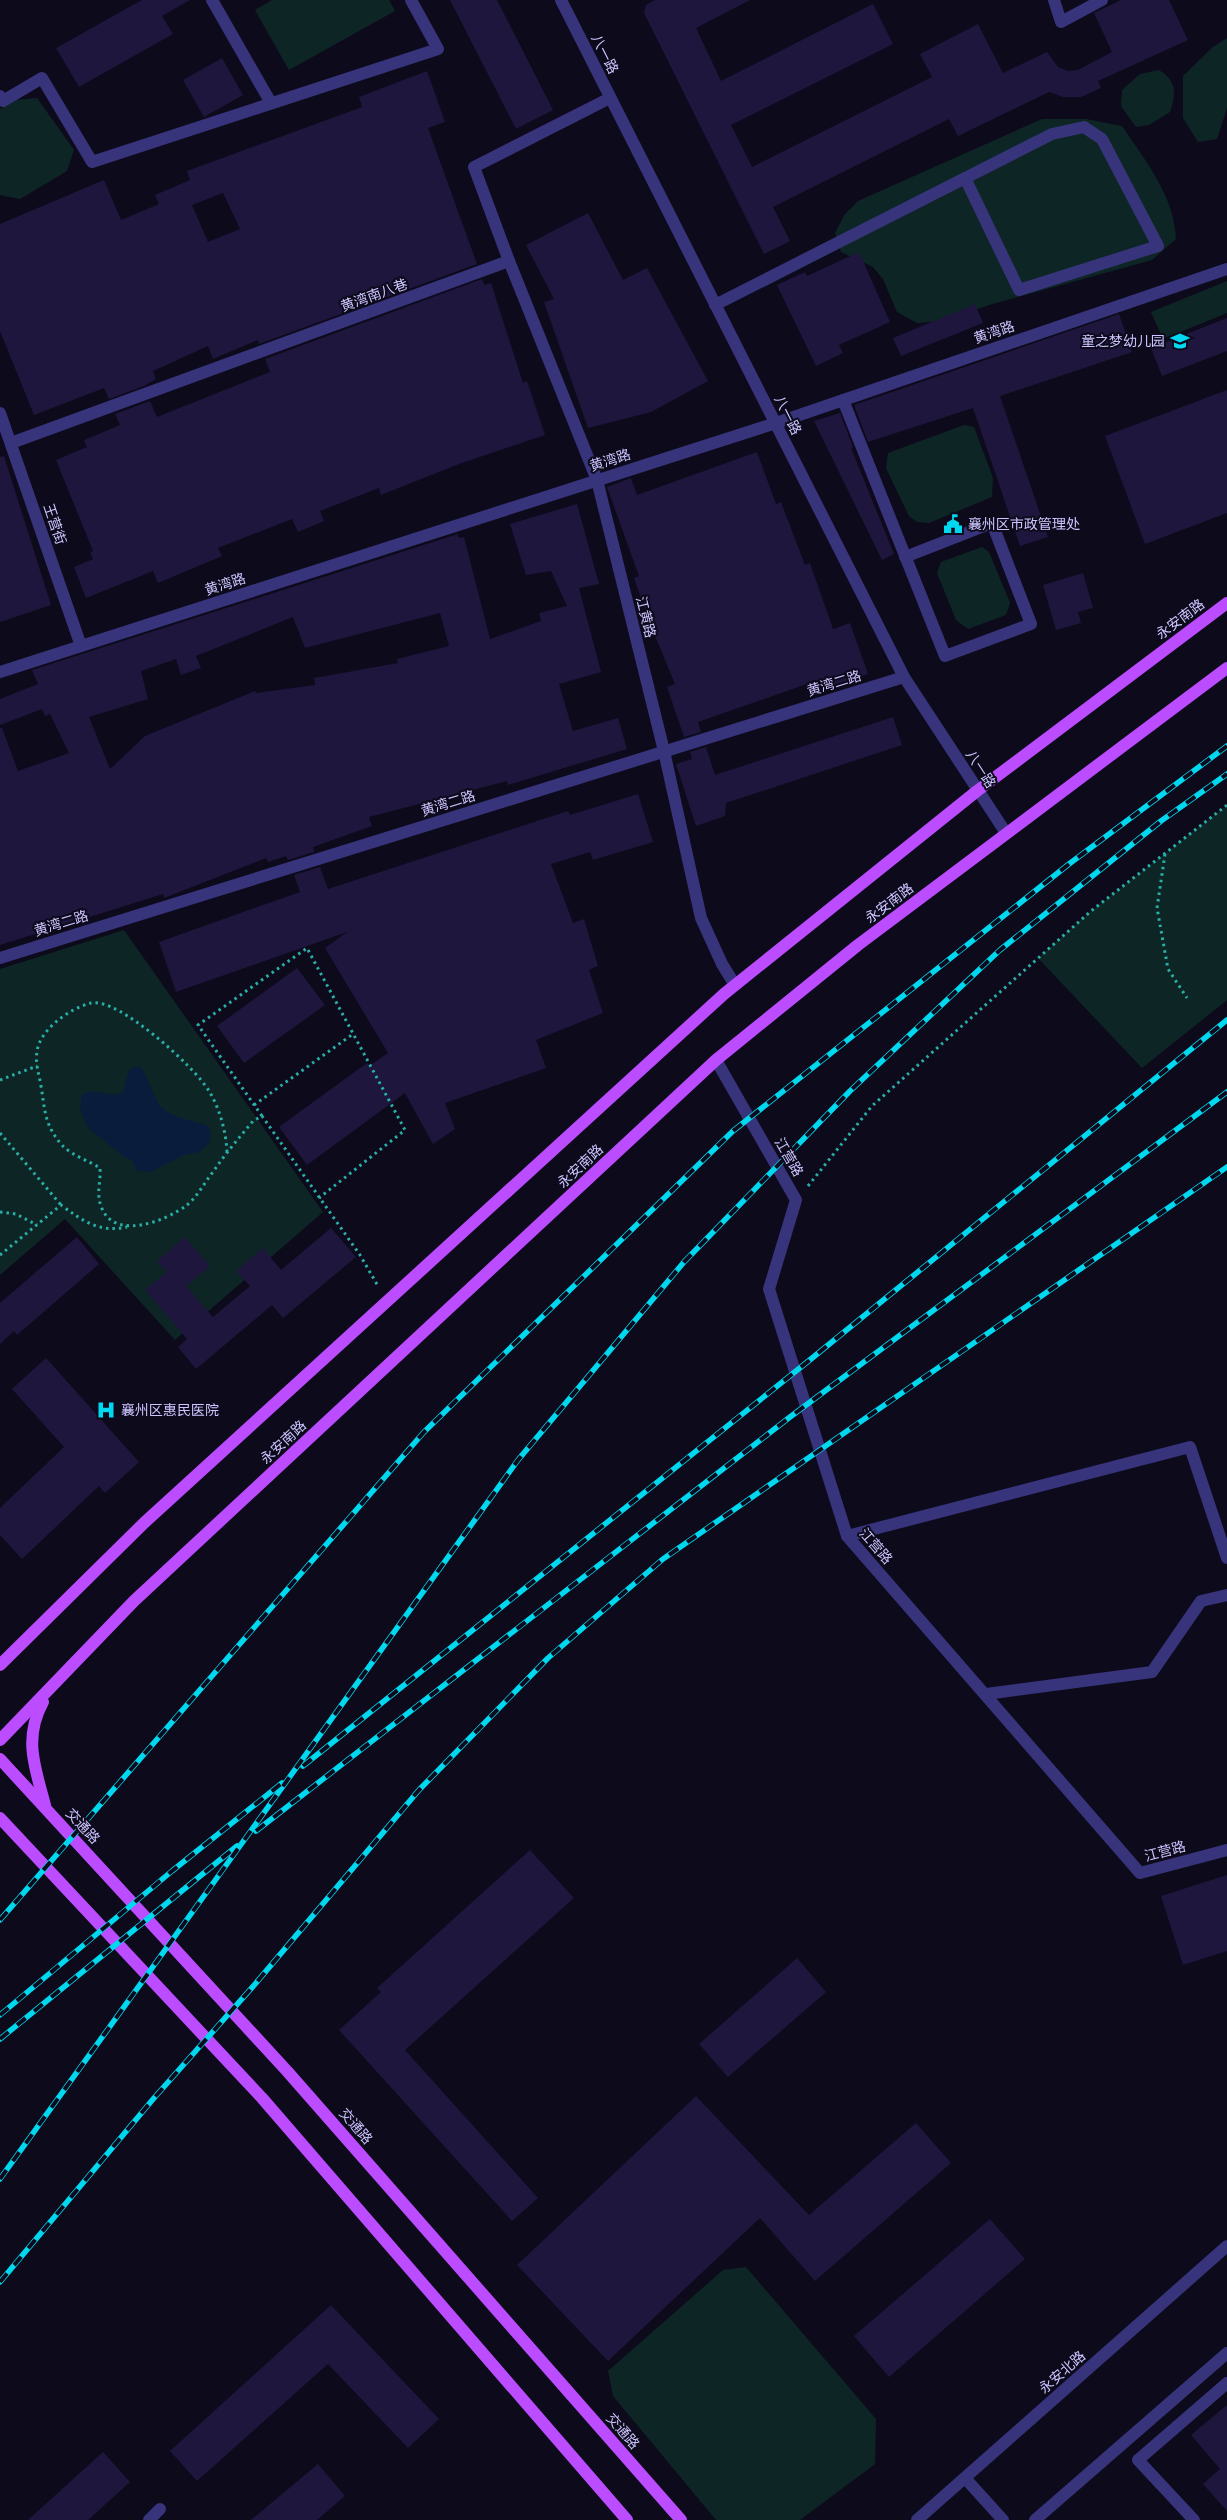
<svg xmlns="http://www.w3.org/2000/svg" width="1227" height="2520" viewBox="0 0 1227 2520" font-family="'PT Sans Narrow','Noto Sans SC',sans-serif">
<rect width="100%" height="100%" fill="#0d0a1c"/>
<g fill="#0d2625">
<polygon points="272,0 389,0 395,11 289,70 255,10"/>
<polygon points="1227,38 1227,108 1217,139 1198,142 1183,118 1183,76 1213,47"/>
<path d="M1159,70c18,11 17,24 11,42l-21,13 -13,2 -15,-21 1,-16 18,-16z"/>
<polygon points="37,98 74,150 67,171 20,199 0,195 0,109 16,100"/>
<path d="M1042,119h44l36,7c24,36 52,69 54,113l-24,21 -163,45 -45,16 -27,2 -20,-11 -14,-33 -10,-12 -32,-15 -6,-19 10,-19 13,-13z"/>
<polygon points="1227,281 1227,313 1163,339 1151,312"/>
<polygon points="964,425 974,427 993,478 992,497 929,523 917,522 909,516 886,468 888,453"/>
<polygon points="982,547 989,552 1010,603 1006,615 968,629 956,620 937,573 941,562"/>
<polygon points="1227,805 1227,1000 1142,1068 1038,958 1091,911"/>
<polygon points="124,930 323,1212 175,1340 65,1219 0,1275 0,969"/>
<polygon points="746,2267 876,2419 875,2464 800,2520 716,2520 613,2396 608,2371 723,2270"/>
</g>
<path fill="#091c3c" d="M139,1066c10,10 12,25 20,38 9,14 34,16 49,22l3,7 -2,10 -10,9 -15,3 -34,17 -13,-1 -5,-11 -8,-3 -37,-30 -7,-19 2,-13c15,-10 25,5 41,-3l6,-22z"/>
<g fill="#1e163d" fill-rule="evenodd">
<polygon points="142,0 190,0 162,16 173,34 79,87 56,48"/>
<polygon points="450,0 497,0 553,110 516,129"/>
<polygon points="655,0 750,0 696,28 721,81 873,4 893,44 731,125 752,167 932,77 920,54 978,24 1003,73 1047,52 1058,67 1068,71 1078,70 1112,52 1094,13 1121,0 1169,0 1188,40 1098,81 1101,88 1081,97 1063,97 1049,92 958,136 949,119 773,207 790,241 764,254 644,13 646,5"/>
<polygon points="222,58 243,95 204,117 183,80"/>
<path d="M427,71l18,51 -17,6 49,136 -218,80 -1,-4 -45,19 -5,-13 -55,25 3,8 -12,7 -35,13 -5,-11 -70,27 -34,-84v-107l104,-44 17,40 38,-16 -4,-9 35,-15 -3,-9 175,-64 -3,-10zM223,193l17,36 -32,13 -16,-37z"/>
<polygon points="588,213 623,280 647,268 708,381 651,412 588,428 544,302 554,299 526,245"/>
<polygon points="859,252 890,322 839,345 843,353 816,366 777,285 805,272 807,276"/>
<polygon points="482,279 484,285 491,283 523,383 527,381 545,435 459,464 381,495 379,488 320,511 324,521 298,532 292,519 218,548 222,556 158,583 153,571 86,598 74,567 93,559 90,552 93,551 56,460 87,447 84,440 120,425 115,414 150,401 157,417 270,372 265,359"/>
<polygon points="975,304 983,323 901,356 893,338"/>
<polygon points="1119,314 1132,352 1000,396 1048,537 1020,546 973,408 868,442 854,405"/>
<polygon points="1227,318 1227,351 1162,376 1151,348"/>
<polygon points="1227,390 1227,513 1145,544 1105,436"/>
<polygon points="840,413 853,447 851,448 894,554 882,560 814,421"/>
<polygon points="757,452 776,504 781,502 805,565 810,563 833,629 850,623 868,674 828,688 824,678 698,722 701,732 684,737 667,687 675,684 648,619 634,578 639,576 607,487 631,478 637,495"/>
<polygon points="4,456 51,605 0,622 0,457"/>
<path d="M577,504l22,80 -20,4 22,84 -42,12 14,47 45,-13 9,31 -119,36 -1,-4 -138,36 3,9 -59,21 1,5 -26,8 -2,-4 -18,6 -2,-4 -102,40 -1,-4 -163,51v-217h2l16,43 51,-18 -19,-39 -5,2 -3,-7 -42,16v-26l38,-15 -6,-14 426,-136 1,4 5,-1 26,102 51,-18 -2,-8 28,-7 -16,-35 -25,4 -16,-51zM440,613l9,33 -52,13 1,4 -84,15 1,7 -59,8 -1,-2 -110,45 -35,33 -21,-52 59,-18 -7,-28 35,-12 5,16 20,-7 -5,-12 97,-39 12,31z"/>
<polygon points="1083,573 1093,608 1078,612 1081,623 1056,630 1043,585"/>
<polygon points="893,717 902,745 726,803 725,816 696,826 676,764 692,759 690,752 706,747 715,775"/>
<polygon points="638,794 653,842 593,860 590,852 551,864 573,923 584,919 598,966 589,970 603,1013 536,1040 546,1068 445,1103 455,1129 433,1144 405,1093 307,1165 279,1127 367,1063 369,1066 388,1053 325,948 347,932 176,992 159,942 300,892 294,875 320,867 328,889 568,811 570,815"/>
<polygon points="297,968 325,1005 244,1063 217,1026"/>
<polygon points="331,1228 356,1257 283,1318 272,1305 196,1369 178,1347 187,1339 145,1290 167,1272 157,1261 185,1237 210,1266 186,1286 213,1317 250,1286 236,1271 263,1248 281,1270"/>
<polygon points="77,1237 99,1264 17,1335 14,1331 0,1344 0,1303"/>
<polygon points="46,1358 139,1462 105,1493 99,1486 22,1559 0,1535 0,1508 64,1447 12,1389"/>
<polygon points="530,1850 574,1898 405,2050 538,2198 512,2221 339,2030 381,1992 377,1988"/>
<polygon points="1227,1875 1227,1951 1183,1965 1161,1896"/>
<polygon points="797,1958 826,1992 728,2077 699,2044"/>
<polygon points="696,2096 809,2215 916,2123 951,2163 815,2281 760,2218 608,2361 517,2265"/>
<polygon points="990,2219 1025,2259 889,2377 854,2336"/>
<polygon points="331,2305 439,2419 408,2448 328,2364 197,2481 170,2451"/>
<polygon points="1227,2405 1227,2511 1203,2484 1220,2469 1191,2435"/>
<polygon points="103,2452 130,2482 88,2520 28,2520"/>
<polygon points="318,2464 345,2496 317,2520 251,2520"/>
</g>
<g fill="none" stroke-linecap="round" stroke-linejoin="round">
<g stroke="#29afa7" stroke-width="3" stroke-dasharray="2.5 4" stroke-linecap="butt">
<polyline points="1165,854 1157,908 1168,969 1187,998"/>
<polyline points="0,1080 37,1066"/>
<polyline points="254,1105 353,1034"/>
<polyline points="262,1116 198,1025 307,948 405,1130 319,1198"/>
<polyline points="0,1133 61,1205"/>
<path d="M227,1152c-1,-20 -7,-43 -18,-61 -14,-24 -91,-94 -118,-88 -21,5 -52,27 -54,49 -2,11 2,22 4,34 4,23 3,39 21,59 9,10 27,16 38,23 1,14 -4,25 1,38 12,36 65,15 86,-1 11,-9 17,-22 26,-33 12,-18 26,-34 40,-51l9,-5 98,139 18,31"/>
<polyline points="808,1186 872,1106 1091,911 1227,805"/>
<polyline points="0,1212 16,1214 37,1225"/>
<path d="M0,1255l61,-50c22,16 38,28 66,22"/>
</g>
<g stroke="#37347c" stroke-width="12">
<polyline points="212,0 271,103"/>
<polyline points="561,0 904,677 1006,833"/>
<polyline points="1054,0 1061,22 1102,0"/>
<polyline points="0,96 3,101 42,78 92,162 438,49 411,0"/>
<polyline points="509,261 597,480 664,751 701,918 722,964 735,985"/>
<polyline points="715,305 1052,134 1084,127 1102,139 1158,246 1019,290 965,178"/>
<polyline points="843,400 945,656 1031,624 992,523 905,557"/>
<polyline points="0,413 81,646"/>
<polyline points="11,443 509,261 474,167 610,98"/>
<polyline points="0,672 776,423 1227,269"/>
<polyline points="0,958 904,677"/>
<polyline points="716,1060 796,1200 769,1289 847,1536 1140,1873 1227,1850"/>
<polyline points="847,1536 1190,1447 1227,1558"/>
<polyline points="986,1694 1152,1672 1201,1601 1227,1595"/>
<polyline points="965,2478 1003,2520"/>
<polyline points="149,2520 160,2509"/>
<polyline points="917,2520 1227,2246"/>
<polyline points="1035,2520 1227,2353"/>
<polyline points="1194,2520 1138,2460 1227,2383"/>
</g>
<g stroke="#bc4cff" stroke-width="12">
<polyline points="0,1665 144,1523 724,994 977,791 1227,603"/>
<path d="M43,1702c-20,37 -8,65 2,103"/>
<polyline points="0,1740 134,1601 716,1060 858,945 1227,668"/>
<polyline points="0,1759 287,2071 681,2520"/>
<polyline points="0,1818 262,2098 627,2520"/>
</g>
<g stroke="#00d8f0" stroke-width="5.5">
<g id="rail">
<polyline points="303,1766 811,1359 1227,1020"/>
<polyline points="256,1831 790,1417 1227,1092"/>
<polyline points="0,1920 424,1432 733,1131 1069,864 1227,746"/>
<polyline points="0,2015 172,1871 282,1783"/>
<polyline points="0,2039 237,1846"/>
<polyline points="0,2179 518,1460 684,1262 850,1091 1000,950 1161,821 1227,774"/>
<polyline points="0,2282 154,2098 256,1983 419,1790 548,1658 663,1559 1227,1167"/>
</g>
</g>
<use href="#rail" stroke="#0d0a1c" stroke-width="4" stroke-dasharray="11" stroke-linecap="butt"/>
</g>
<defs>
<g id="school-bare" transform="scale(1.5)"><path d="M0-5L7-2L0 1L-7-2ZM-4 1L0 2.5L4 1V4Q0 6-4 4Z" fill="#00d8f0" stroke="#0d0a1c" stroke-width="2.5" paint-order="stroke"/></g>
<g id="civic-bare" transform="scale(1.5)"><path d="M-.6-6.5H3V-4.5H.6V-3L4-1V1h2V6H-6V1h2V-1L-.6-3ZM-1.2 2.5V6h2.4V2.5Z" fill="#00d8f0" stroke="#0d0a1c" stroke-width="2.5" paint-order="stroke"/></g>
<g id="hospital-bare" transform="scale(1.5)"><path d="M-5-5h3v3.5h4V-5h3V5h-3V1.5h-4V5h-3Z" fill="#00d8f0" stroke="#0d0a1c" stroke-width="2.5" paint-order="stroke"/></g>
</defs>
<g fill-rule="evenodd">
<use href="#school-bare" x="1180" y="341"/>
<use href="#civic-bare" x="953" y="524"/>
<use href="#hospital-bare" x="106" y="1410"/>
</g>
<g text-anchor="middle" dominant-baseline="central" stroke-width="4" stroke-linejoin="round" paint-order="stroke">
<g font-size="14" fill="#ccc5ff" stroke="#0d0a1c">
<text transform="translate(605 54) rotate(63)">八一路</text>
<text transform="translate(374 295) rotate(-20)">黄湾南八巷</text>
<text transform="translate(994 332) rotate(-19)">黄湾路</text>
<text transform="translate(788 415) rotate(63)">八一路</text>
<text transform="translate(610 460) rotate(-18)">黄湾路</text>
<text transform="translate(55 524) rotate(71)">王营街</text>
<text transform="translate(225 584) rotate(-18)">黄湾路</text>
<text transform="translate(646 617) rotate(76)">江黄路</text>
<text transform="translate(1180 619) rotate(-37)">永安南路</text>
<text transform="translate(834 683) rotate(-17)">黄湾二路</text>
<text transform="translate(981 769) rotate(57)">八一路</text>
<text transform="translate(448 803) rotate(-17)">黄湾二路</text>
<text transform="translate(889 903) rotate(-37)">永安南路</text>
<text transform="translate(61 923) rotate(-17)">黄湾二路</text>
<text transform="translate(789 1157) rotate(60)">江营路</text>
<text transform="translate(580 1166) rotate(-43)">永安南路</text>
<text transform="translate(283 1442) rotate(-43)">永安南路</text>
<text transform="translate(876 1546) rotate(49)">江营路</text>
<text transform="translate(83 1826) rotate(47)">交通路</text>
<text transform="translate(1165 1851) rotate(-15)">江营路</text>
<text transform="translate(356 2126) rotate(49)">交通路</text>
<text transform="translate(1062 2372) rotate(-41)">永安北路</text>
<text transform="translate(623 2431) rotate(49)">交通路</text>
</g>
<g font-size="14" fill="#ccc5ff" stroke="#0d0a1c" text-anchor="start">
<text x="1165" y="341" text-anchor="end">童之梦幼儿园</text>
<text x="968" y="524">襄州区市政管理处</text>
<text x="121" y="1410">襄州区惠民医院</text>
</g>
</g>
</svg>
